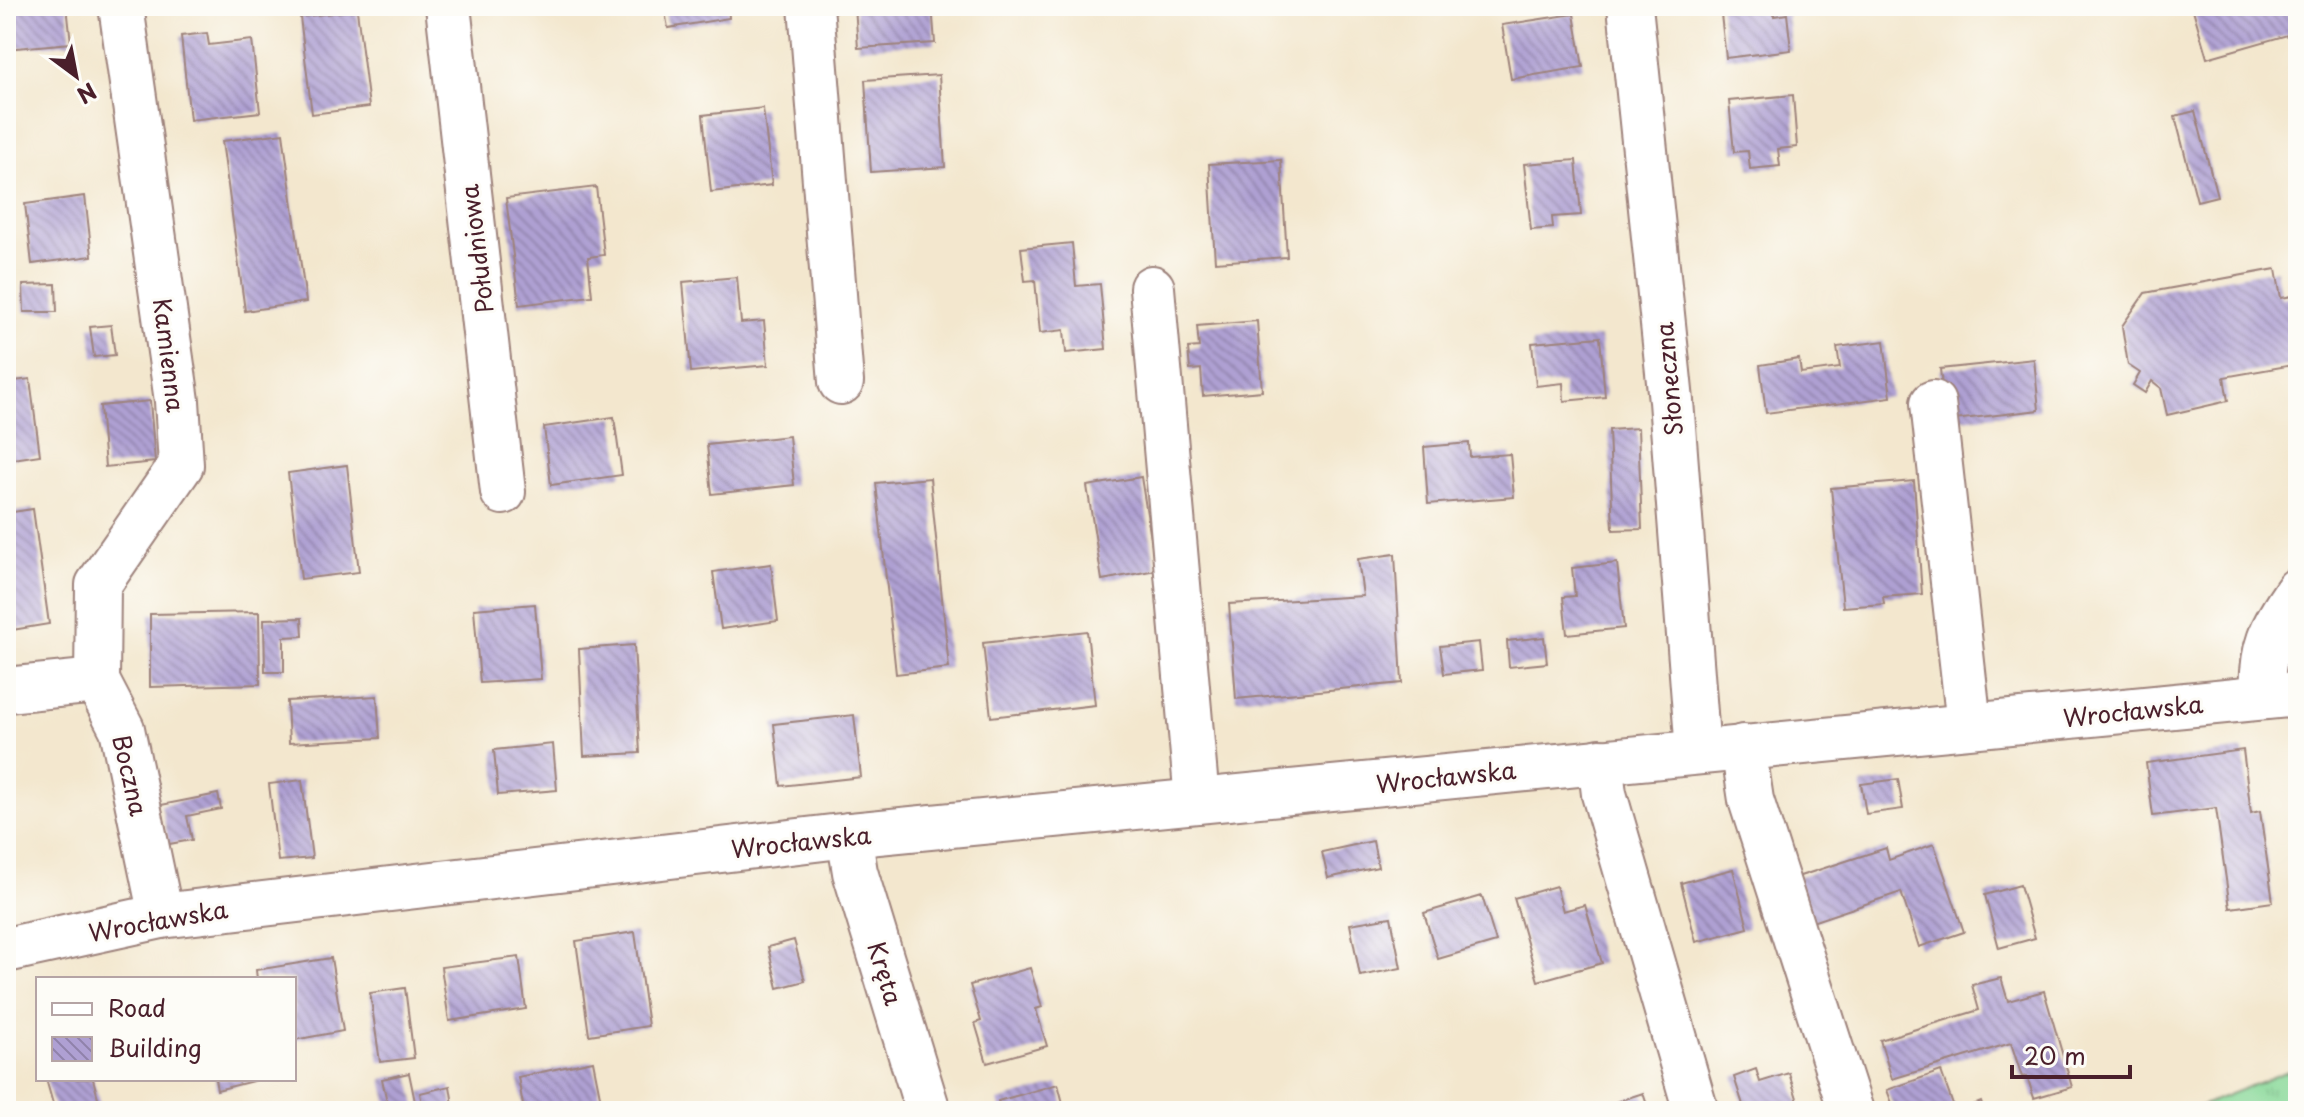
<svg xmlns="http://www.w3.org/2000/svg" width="2304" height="1117" viewBox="0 0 2304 1117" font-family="'Playpen Sans',sans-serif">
<defs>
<pattern id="grass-tufts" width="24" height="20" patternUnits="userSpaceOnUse" patternTransform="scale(2)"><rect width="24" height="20" fill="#87d898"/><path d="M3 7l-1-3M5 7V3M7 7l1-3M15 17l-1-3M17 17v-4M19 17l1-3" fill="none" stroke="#76b983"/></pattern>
<pattern id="building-back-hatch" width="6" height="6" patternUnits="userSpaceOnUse" patternTransform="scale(2)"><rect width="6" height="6" fill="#afa0d3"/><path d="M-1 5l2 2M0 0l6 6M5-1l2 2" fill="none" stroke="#9082ab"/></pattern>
</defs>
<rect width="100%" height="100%" fill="#fdfcf7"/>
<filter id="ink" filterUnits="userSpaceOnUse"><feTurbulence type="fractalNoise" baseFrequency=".0125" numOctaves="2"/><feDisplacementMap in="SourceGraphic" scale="16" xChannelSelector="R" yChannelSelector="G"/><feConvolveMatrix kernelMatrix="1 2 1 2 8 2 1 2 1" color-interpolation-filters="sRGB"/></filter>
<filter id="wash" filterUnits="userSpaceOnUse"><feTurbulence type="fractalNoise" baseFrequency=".006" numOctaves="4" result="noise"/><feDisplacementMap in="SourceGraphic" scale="32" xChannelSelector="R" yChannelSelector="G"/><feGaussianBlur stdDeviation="1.8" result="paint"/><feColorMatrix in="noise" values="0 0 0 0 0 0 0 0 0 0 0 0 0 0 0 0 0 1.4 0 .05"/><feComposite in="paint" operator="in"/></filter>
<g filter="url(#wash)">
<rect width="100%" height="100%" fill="#f3e7ce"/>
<polygon fill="url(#grass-tufts)" stroke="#687c62" stroke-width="2" points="2298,1067 2298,1111 2188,1111"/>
<g id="blocks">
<g fill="url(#building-back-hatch)">
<polygon points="6,6 67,6 71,43 6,49"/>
<polygon points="664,6 728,6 729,18 668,28"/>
<polygon points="855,6 932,6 935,43 858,48"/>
<polygon points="1241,6 1271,6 1272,8 1242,13"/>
<polygon points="1720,6 1773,6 1774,16 1787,14 1791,50 1726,58"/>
<polygon points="2192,6 2298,6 2298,32 2207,58"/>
<polygon points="357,10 369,107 312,114 300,17"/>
<polygon points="1574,14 1583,67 1511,79 1502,25"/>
<polygon points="207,33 209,45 252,40 260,112 190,120 181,36"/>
<polygon points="939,75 945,167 871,172 865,80"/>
<polygon points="1793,95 1797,147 1778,149 1780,166 1750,169 1748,151 1734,152 1729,101"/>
<polygon points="763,108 772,185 711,192 703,115"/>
<polygon points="2195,111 2217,196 2197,201 2175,116"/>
<polygon points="283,133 306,302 245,311 222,141"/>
<polygon points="1281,160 1287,257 1215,262 1209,164"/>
<polygon points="1576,160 1581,215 1552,217 1553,228 1531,230 1524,164"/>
<polygon points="596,187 604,255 588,257 592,296 519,305 506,198"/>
<polygon points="85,196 92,256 32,264 25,204"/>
<polygon points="1072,243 1076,286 1100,284 1106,349 1066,353 1064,330 1040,333 1035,280 1025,281 1021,248"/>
<polygon points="2276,269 2281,298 2298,295 2298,335 2289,336 2293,365 2224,377 2228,401 2167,415 2161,388 2152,381 2145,393 2133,385 2140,373 2128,365 2122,326 2145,293"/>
<polygon points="737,277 741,323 764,321 768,365 691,372 683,282"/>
<polygon points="56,284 57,312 24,312 23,285"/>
<polygon points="1257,321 1262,391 1203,396 1201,369 1190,370 1188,348 1199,347 1197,326"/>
<polygon points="111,325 115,355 94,357 90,327"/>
<polygon points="1600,337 1605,397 1564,401 1563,383 1536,386 1532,343"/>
<polygon points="1884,341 1891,397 1766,413 1760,365 1799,359 1801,373 1840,368 1837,347"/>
<polygon points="2034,359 2039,410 1946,421 1940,369"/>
<polygon points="30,379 40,455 6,460 6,382"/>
<polygon points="150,401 155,462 105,467 100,406"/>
<polygon points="614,417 622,475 551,485 544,427"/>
<polygon points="1638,428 1642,529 1613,530 1609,430"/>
<polygon points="789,436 794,485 712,494 707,445"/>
<polygon points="1469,443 1470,457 1510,454 1514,497 1428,504 1424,447"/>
<polygon points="347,465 359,572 301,579 288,473"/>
<polygon points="1141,477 1156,570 1102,580 1087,486"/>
<polygon points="930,478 949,668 896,674 876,483"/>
<polygon points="1914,481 1922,594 1883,597 1884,604 1843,607 1831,488"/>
<polygon points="33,509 49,624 6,631 6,513"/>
<polygon points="1395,554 1402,683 1236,699 1229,604 1363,596 1358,559"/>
<polygon points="1617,563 1624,628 1567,634 1563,597 1575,596 1572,568"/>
<polygon points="771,564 778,621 721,629 713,572"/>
<polygon points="535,604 541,679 480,683 474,609"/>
<polygon points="259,612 260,684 150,687 150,614"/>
<polygon points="302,618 303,636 284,637 284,672 265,672 264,619"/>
<polygon points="1087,631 1095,705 991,717 983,643"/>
<polygon points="1544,637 1547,663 1509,667 1507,641"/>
<polygon points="1479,642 1482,670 1444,674 1440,646"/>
<polygon points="634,645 640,753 584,756 579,649"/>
<polygon points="377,696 380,738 289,743 287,701"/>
<polygon points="854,715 861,777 781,786 774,724"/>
<polygon points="553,744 557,790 498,795 494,750"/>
<polygon points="2243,750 2251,813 2260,811 2273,902 2230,908 2216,808 2153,816 2146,763"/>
<polygon points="1898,779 1903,809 1866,814 1861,784"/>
<polygon points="302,780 312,858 278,861 269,784"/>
<polygon points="218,794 221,809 187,816 192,840 169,844 161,805"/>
<polygon points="1373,841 1378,867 1328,878 1322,852"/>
<polygon points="1934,844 1964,932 1919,947 1901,892 1812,922 1797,877 1886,848 1889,860"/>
<polygon points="1733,869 1748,928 1696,942 1681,883"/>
<polygon points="2020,885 2035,938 1999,948 1985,895"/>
<polygon points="1556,886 1563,911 1585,905 1602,963 1538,981 1514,898"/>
<polygon points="1482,896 1496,942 1438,959 1424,913"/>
<polygon points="1391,917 1401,968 1360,976 1350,924"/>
<polygon points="635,932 648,1026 589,1035 576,941"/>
<polygon points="794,940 805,981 778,988 768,947"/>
<polygon points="519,957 526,1009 449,1021 441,967"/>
<polygon points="331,958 343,1031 294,1040 294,979 257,979 256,970"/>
<polygon points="1030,968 1042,1007 1036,1009 1047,1046 987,1063 975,1023 981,1021 970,985"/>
<polygon points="2001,978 2008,1001 2044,991 2072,1087 2034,1098 2027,1076 2022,1077 2011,1043 1892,1079 1880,1040 1979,1010 1972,985"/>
<polygon points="405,988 414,1058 380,1062 370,993"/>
<polygon points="593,1061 603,1111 524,1111 518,1077"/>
<polygon points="1756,1069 1760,1082 1789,1073 1801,1111 1745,1111 1734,1077"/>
<polygon points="1941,1071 1955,1111 1895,1111 1887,1090"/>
<polygon points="409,1073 417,1111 389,1111 382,1079"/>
<polygon points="46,1079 93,1079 101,1109 55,1111"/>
<polygon points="215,1079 256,1079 257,1080 217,1090"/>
<polygon points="1058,1084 1065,1111 1001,1111 998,1101"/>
<polygon points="450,1086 454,1111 423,1111 420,1093"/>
<polygon points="1643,1093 1649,1111 1591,1111 1591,1110"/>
<polygon points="1981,1102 1984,1111 1957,1111"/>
</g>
</g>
</g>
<g filter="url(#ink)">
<use href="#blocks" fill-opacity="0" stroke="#9e837c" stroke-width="2"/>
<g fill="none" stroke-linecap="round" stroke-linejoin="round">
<g stroke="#9e837c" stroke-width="48">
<g id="minor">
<polyline points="448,6 503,492"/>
<polyline points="811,6 841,382"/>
<polyline points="1630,6 1671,401 1698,752"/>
<polyline points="1152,288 1197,801"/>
<polyline points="1933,403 1969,725"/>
<polyline points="97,681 98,585 181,465 177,401 121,6"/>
<polyline points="6,690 97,681 122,729 161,916"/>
<path d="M2263,697c-3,-48 8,-69 35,-107"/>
<polyline points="1743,747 1751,800 1851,1111"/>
<polyline points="1600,761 1604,794 1696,1111"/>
<polyline points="849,835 855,872 928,1111"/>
<polyline points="6,950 161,916 849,835 2298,694"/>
</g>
</g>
<use href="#minor" stroke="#fff" stroke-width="44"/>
</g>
</g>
<g text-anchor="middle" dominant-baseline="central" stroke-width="6" stroke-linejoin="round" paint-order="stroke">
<g font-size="24" fill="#4a1f2b" stroke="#fdfcf7">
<text transform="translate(476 249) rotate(-97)">Południowa</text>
<text transform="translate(170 355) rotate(83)">Kamienna</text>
<text transform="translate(1668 379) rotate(-95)">Słoneczna</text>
<text transform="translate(2133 710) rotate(-6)">Wrocławska</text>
<text transform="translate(131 775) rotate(77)">Boczna</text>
<text transform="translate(1446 776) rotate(-6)">Wrocławska</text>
<text transform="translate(801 841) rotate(-6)">Wrocławska</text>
<text transform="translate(158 920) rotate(-10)">Wrocławska</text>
<text transform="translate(886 973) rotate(73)">Kręta</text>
</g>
</g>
<rect width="2304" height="1117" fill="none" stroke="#fdfcf7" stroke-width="32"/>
<rect x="36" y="977" width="260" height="104" fill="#fdfcf7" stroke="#b5a4a5" stroke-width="2"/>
<rect x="52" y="1003" width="40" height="12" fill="#ffffff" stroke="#b5a4a5" stroke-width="2"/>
<text x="108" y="1017" font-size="24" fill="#4a1f2b">Road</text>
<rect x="52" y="1037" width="40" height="24" fill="url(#building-back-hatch)" stroke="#b5a4a5" stroke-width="2"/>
<text x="108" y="1057" font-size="24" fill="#4a1f2b">Building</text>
<g transform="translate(76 76) rotate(148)" stroke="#fdfcf7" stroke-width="6" paint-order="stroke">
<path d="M0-6L14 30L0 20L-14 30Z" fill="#4a1f2b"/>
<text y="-12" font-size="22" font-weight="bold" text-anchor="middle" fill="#4a1f2b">N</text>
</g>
<path d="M2012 1065v12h118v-12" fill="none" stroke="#4a1f2b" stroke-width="4"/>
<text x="2024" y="1065" font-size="24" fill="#4a1f2b" stroke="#fdfcf7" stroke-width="6" paint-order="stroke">20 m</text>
</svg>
